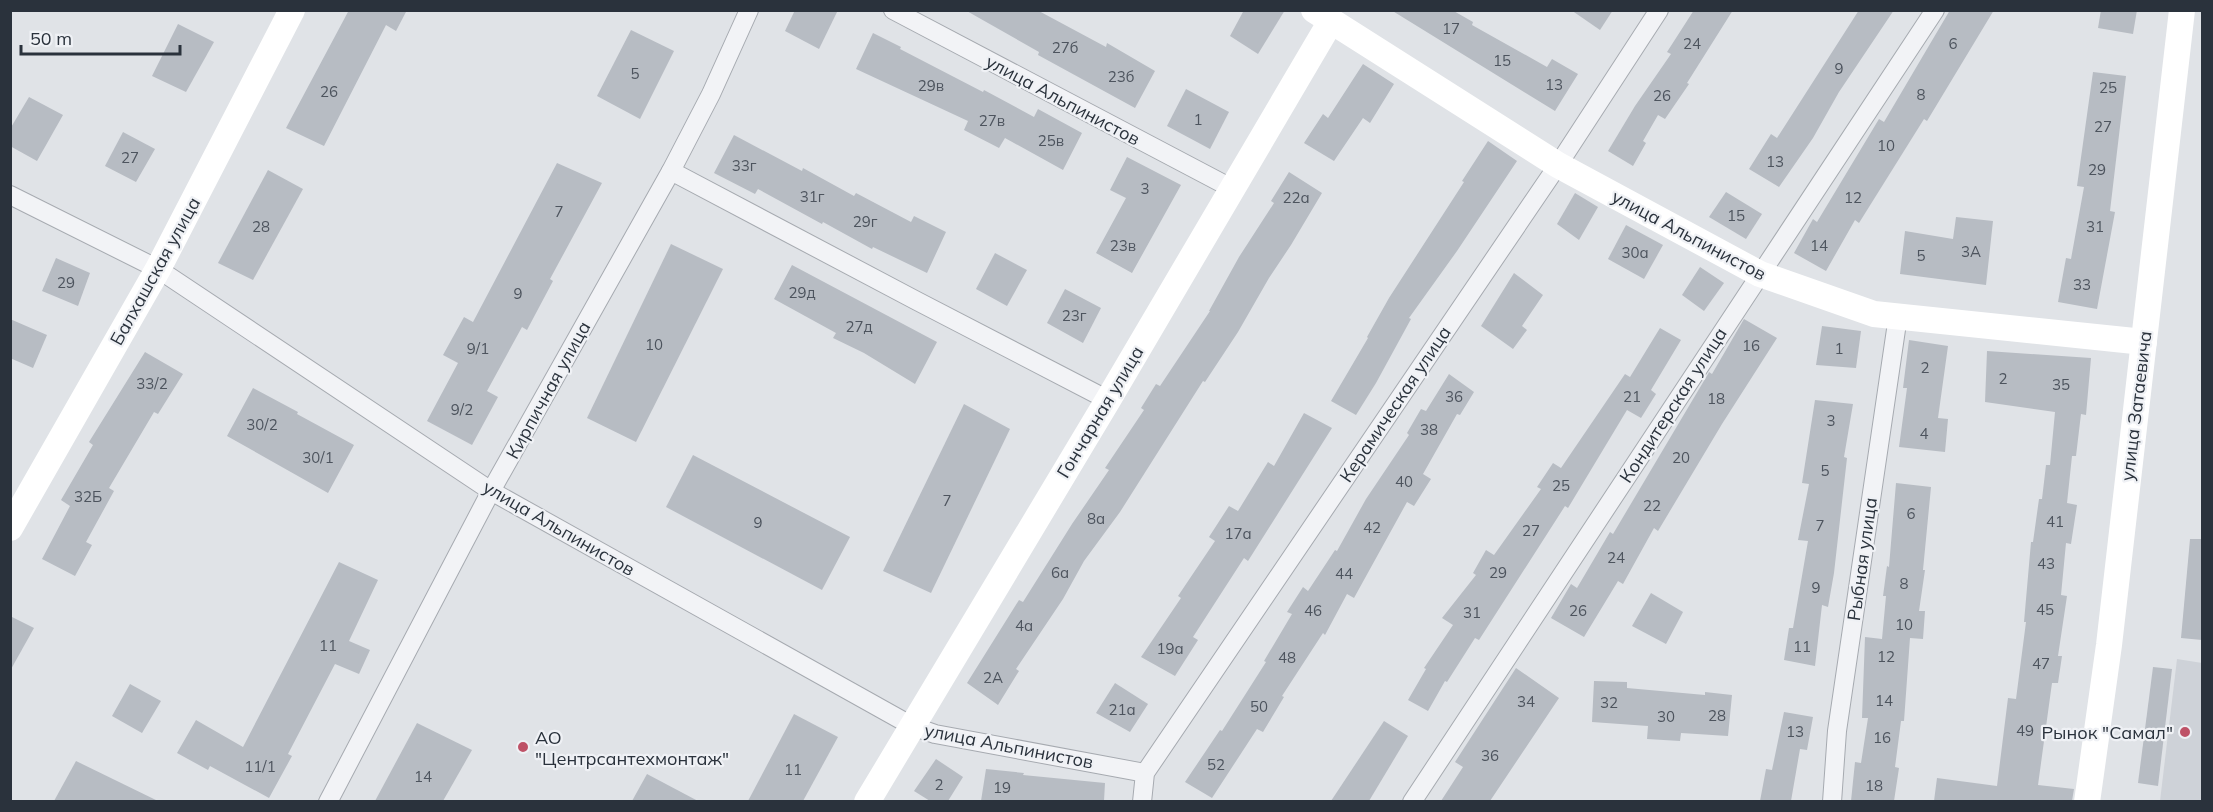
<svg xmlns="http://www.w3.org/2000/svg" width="2213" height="812" viewBox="0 0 2213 812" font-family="Mulish,sans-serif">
<rect width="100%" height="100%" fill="#e0e3e7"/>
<polygon fill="#ced2d8" points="2177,659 2202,663 2202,801 2160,801"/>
<g fill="#b7bcc3">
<polygon points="349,10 407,10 396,31 386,25 324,146 286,128"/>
<polygon points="795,10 838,10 819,49 785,31"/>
<polygon points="965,10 1037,10 1106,47 1107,43 1155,71 1135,108 1038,55 1039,52"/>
<polygon points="1244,10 1285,10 1258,54 1230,36"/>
<polygon points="1391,10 1452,10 1473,22 1472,25 1547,67 1552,59 1578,74 1555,111"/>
<polygon points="1571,10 1613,10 1600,30"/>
<polygon points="1694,10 1733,10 1687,83 1689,84 1665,119 1658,115 1643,141 1646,143 1633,166 1608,151 1635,106 1671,54 1667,52"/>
<polygon points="1859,10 1894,10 1839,92 1813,138 1779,187 1749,169 1771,134 1777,138"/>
<polygon points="1950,10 1994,10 1927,121 1924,119 1859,223 1855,220 1826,271 1794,253 1813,219 1817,222 1879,119 1884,122"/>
<polygon points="2101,10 2137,10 2133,34 2098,28"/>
<polygon points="178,24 214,42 186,92 152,76"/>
<polygon points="631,30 674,51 640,119 597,96"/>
<polygon points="873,33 901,47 900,49 983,92 984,90 1034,117 1038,109 1082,133 1063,170 1005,138 999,148 964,130 968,121 856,69"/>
<polygon points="1363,64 1394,84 1370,123 1363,118 1334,161 1304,143 1323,114 1328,118"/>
<polygon points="2093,72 2126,76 2110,211 2115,212 2097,309 2058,302 2066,258 2071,259 2084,187 2077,186"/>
<polygon points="1186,89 1229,112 1210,149 1167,126"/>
<polygon points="29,97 63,115 37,161 10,146 10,129"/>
<polygon points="123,132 155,149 136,182 105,166"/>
<polygon points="734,135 802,171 803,168 854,196 856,193 911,222 914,216 946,232 927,273 873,247 872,249 823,222 822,224 758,189 755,194 714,173"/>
<polygon points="1488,141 1517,161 1457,251 1409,318 1411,319 1376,383 1356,415 1331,401 1368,338 1367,337 1389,298 1464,182 1462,181"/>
<polygon points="1127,157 1181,185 1132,273 1096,253 1126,198 1110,190"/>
<polygon points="557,163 602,183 550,279 553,281 527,330 522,327 487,391 498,397 472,445 427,421 458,363 443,355 464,317 473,322"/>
<polygon points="268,170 303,189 253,280 218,263"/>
<polygon points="1289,172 1322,193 1291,245 1269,278 1238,332 1205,382 1203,381 1120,512 1084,561 1063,599 1016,669 1019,671 998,705 967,683 1019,600 1023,602 1072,524 1109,470 1105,468 1144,410 1141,408 1156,384 1160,386 1210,311 1209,311 1239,257 1274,203 1271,201"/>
<polygon points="1726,192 1762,214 1746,239 1709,217"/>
<polygon points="1575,193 1598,207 1579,240 1557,224"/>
<polygon points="1956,217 1993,221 1986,285 1900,274 1905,231 1953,239"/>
<polygon points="1626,225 1663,245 1644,279 1608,259"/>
<polygon points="671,244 723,269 636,442 587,418"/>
<polygon points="995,253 1027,270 1007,306 976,289"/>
<polygon points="56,258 90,273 78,306 42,291"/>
<polygon points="792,265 937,342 915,384 864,353 833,338 836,333 774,299"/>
<polygon points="1700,267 1724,283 1704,311 1682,295"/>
<polygon points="1514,273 1543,295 1522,326 1527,330 1513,349 1481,326"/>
<polygon points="1065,289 1101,308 1083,343 1047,323"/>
<polygon points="10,319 47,335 33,368 10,358"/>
<polygon points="1744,319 1777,338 1722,424 1658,531 1654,528 1623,584 1618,581 1584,637 1551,618 1571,584 1577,588 1610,532 1613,534 1708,374 1709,372 1712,374"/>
<polygon points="1822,326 1861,331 1856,368 1816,365"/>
<polygon points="1660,328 1681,340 1651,390 1656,394 1641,418 1627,410 1568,508 1565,506 1479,640 1475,638 1447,682 1445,681 1428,711 1408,700 1426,669 1424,668 1453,625 1442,618 1476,575 1473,573 1486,550 1494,555 1541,489 1537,487 1553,463 1561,468 1625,374 1630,377"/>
<polygon points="1909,340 1948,346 1938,418 1948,419 1945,452 1899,447 1907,388 1903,388"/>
<polygon points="1987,351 2091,358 2086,415 2081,414 2076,456 2072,456 2067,503 2077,505 2071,544 2066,543 2061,595 2067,596 2058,656 2062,656 2058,683 2052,683 2038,785 2074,789 2072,801 1934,801 1937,778 1997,786 2008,698 2016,699 2026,622 2024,622 2031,542 2033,542 2039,499 2042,499 2046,465 2050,465 2055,412 1985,402"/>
<polygon points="145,352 183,374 158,414 154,412 109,488 114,491 86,542 92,545 75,576 42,559 70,506 61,500 93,445 89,442"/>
<polygon points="1449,374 1474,392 1460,415 1457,414 1423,474 1431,479 1414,506 1407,502 1354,598 1347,594 1325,635 1323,633 1282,696 1284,697 1263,732 1257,729 1212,798 1185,782 1220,730 1222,731 1266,662 1264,661 1292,614 1287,612 1303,587 1308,591 1335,550 1337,551 1366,499 1409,435 1407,433 1421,409 1426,411"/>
<polygon points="253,388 298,412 297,414 354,445 328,493 227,436"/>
<polygon points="1815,400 1853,404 1844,457 1847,458 1834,573 1828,607 1822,605 1815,666 1784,660 1789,628 1793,628 1808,541 1798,540 1809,484 1802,483"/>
<polygon points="964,404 1010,429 931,593 883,571"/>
<polygon points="1304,413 1332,428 1248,561 1244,558 1193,637 1198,640 1175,676 1141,657 1181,598 1178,596 1215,541 1209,537 1229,506 1238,511 1268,462 1274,466"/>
<polygon points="693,455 850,537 822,590 666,507"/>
<polygon points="1896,483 1931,487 1923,570 1925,570 1919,611 1925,611 1923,639 1910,638 1904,721 1901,721 1895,767 1899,768 1894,801 1851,801 1855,762 1861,763 1868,718 1862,718 1865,637 1882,639 1886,596 1883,596 1887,566 1889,567"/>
<polygon points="2190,539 2202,539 2202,640 2181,638"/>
<polygon points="339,562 378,580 349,641 370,650 359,674 335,664 288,754 292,756 269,798 210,766 208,770 177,753 196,720 243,747"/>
<polygon points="1651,593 1683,612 1666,644 1632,626"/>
<polygon points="10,616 34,628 10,671"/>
<polygon points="2153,667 2172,669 2158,786 2138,783"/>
<polygon points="1516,668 1559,698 1490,801 1441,801 1463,767 1455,762"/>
<polygon points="1594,681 1627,682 1627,688 1705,695 1705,692 1732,695 1728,736 1681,733 1680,741 1647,739 1648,726 1592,722"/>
<polygon points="1115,683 1148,704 1130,732 1096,713"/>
<polygon points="130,684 161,701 142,733 112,716"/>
<polygon points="1784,712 1813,717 1807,750 1800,749 1791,801 1760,801 1766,769 1772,770"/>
<polygon points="794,714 838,737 803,801 748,801"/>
<polygon points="1384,721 1408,736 1369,801 1331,801"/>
<polygon points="417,723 472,750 443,801 375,801"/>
<polygon points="936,759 963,777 948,801 930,801 914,791"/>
<polygon points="76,761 158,801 54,801"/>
<polygon points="986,769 1024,773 1023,775 1105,783 1104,801 981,801"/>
<polygon points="647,774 698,801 632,801"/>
</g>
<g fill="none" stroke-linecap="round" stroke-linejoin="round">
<g stroke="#a6aab0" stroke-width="20">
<g id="street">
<polyline points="893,10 1233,189"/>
<polyline points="671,171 917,301 1108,400"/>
<polyline points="10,195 158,269 491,491 912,726 935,734 1145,773"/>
<polyline points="328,802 491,491 671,171 711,94 749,10"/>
<polyline points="1142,802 1145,773 1558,165 1659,10"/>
<polyline points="1412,802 1935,10"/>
<polyline points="1832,802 1837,731 1898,316"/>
</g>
</g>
<use href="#street" stroke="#f2f3f6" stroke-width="18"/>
<g stroke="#fff" stroke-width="26">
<polyline points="1314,10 1558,165 1760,274 1874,314 2144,342"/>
<polyline points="10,528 158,269 292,10"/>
<polyline points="867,802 1108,400 1331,21"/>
<polyline points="2087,802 2109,645 2182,10"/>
</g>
</g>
<g fill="#be5267" stroke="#eff1f5" stroke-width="2">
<circle cx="2185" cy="732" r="6"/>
<circle cx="523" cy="747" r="6"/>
</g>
<g text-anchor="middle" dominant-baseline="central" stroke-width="4.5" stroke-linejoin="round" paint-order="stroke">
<g font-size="15" fill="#4d545e">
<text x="1451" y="28">17</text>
<text x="1692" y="43">24</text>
<text x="1953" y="43">6</text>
<text x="1065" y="47">27б</text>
<text x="1502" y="60">15</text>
<text x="1839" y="68">9</text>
<text x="635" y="73">5</text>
<text x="1121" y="76">23б</text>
<text x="1554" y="84">13</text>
<text x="931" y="85">29в</text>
<text x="2108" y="87">25</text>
<text x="329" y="91">26</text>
<text x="1921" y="94">8</text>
<text x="1662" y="95">26</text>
<text x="1198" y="119">1</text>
<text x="992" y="120">27в</text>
<text x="2103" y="126">27</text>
<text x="1051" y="140">25в</text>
<text x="1886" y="145">10</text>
<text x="130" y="157">27</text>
<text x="1775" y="161">13</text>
<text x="744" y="165">33г</text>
<text x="2097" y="169">29</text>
<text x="1145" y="188">3</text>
<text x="812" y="196">31г</text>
<text x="1296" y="197">22а</text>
<text x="1853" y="197">12</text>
<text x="559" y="211">7</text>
<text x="1736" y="215">15</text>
<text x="865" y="221">29г</text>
<text x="261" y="226">28</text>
<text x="2095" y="226">31</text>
<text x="1123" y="245">23в</text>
<text x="1819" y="245">14</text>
<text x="1971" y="251">3А</text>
<text x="1635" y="252">30а</text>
<text x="1921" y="255">5</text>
<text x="66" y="282">29</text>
<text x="2082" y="284">33</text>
<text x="802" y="292">29д</text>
<text x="518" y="293">9</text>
<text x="1074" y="315">23г</text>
<text x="859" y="326">27д</text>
<text x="654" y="344">10</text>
<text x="1751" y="345">16</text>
<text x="478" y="348">9/1</text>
<text x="1839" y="348">1</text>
<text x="1925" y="367">2</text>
<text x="2003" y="378">2</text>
<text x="152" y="383">33/2</text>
<text x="2061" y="384">35</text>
<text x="1454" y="396">36</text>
<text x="1632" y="396">21</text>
<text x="1716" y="398">18</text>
<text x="462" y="409">9/2</text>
<text x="1831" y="420">3</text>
<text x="262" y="424">30/2</text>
<text x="1429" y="429">38</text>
<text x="1924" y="433">4</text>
<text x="318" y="457">30/1</text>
<text x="1681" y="457">20</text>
<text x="1825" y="470">5</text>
<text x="1404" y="481">40</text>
<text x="1561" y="485">25</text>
<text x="88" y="496">32Б</text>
<text x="947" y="500">7</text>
<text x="1652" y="505">22</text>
<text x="1911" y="513">6</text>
<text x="1096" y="518">8а</text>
<text x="2055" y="521">41</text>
<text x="758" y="522">9</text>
<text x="1820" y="525">7</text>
<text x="1372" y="527">42</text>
<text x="1531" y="530">27</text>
<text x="1238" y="533">17а</text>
<text x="1616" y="557">24</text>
<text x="2046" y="563">43</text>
<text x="1060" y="572">6а</text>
<text x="1498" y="572">29</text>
<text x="1344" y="573">44</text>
<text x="1904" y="583">8</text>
<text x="1816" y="587">9</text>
<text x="2045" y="609">45</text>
<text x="1313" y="610">46</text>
<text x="1578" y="610">26</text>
<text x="1472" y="612">31</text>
<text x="1904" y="624">10</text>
<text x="1024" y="625">4а</text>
<text x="328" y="645">11</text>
<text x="1802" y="646">11</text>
<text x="1170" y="648">19а</text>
<text x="1886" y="656">12</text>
<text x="1287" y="657">48</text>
<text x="2041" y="663">47</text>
<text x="993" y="677">2А</text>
<text x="1884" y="700">14</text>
<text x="1526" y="701">34</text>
<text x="1609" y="702">32</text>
<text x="1259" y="706">50</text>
<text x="1122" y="709">21а</text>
<text x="1717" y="715">28</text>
<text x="1666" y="716">30</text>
<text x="2025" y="730">49</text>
<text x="1795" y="731">13</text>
<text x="1882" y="737">16</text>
<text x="1490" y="755">36</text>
<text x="1216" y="764">52</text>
<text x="260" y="766">11/1</text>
<text x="793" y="769">11</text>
<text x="423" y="776">14</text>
<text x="939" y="784">2</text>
<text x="1874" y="785">18</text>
<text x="1002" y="787">19</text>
</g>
<g font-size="18" fill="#2a323c" stroke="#eff1f5">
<text transform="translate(1063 100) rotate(28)">улица Альпинистов</text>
<text transform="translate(1689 235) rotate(28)">улица Альпинистов</text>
<text transform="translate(155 271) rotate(-61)">Балхашская улица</text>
<text transform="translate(548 390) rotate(-61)">Кирпичная улица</text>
<text transform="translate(1395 404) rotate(-56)">Керамическая улица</text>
<text transform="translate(1673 405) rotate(-57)">Кондитерская улица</text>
<text transform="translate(2136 406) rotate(-83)">улица Затаевича</text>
<text transform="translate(1100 412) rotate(-59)">Гончарная улица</text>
<text transform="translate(559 528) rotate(30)">улица Альпинистов</text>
<text transform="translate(1862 559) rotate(-82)">Рыбная улица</text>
<text transform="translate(1009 746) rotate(11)">улица Альпинистов</text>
</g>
<g font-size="18" fill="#2a323c" stroke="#eff1f5" text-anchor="end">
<text x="2173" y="732">Рынок "Самал"</text>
<text x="535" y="737" text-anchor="start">АО<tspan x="535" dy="21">"Центрсантехмонтаж"</tspan></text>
</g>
</g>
<rect width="2213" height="812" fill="none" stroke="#2a323c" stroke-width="24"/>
<path d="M21 45v9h159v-9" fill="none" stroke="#2a323c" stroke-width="3"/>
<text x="30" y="45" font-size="18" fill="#2a323c" stroke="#eff1f5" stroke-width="4.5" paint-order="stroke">50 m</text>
</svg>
